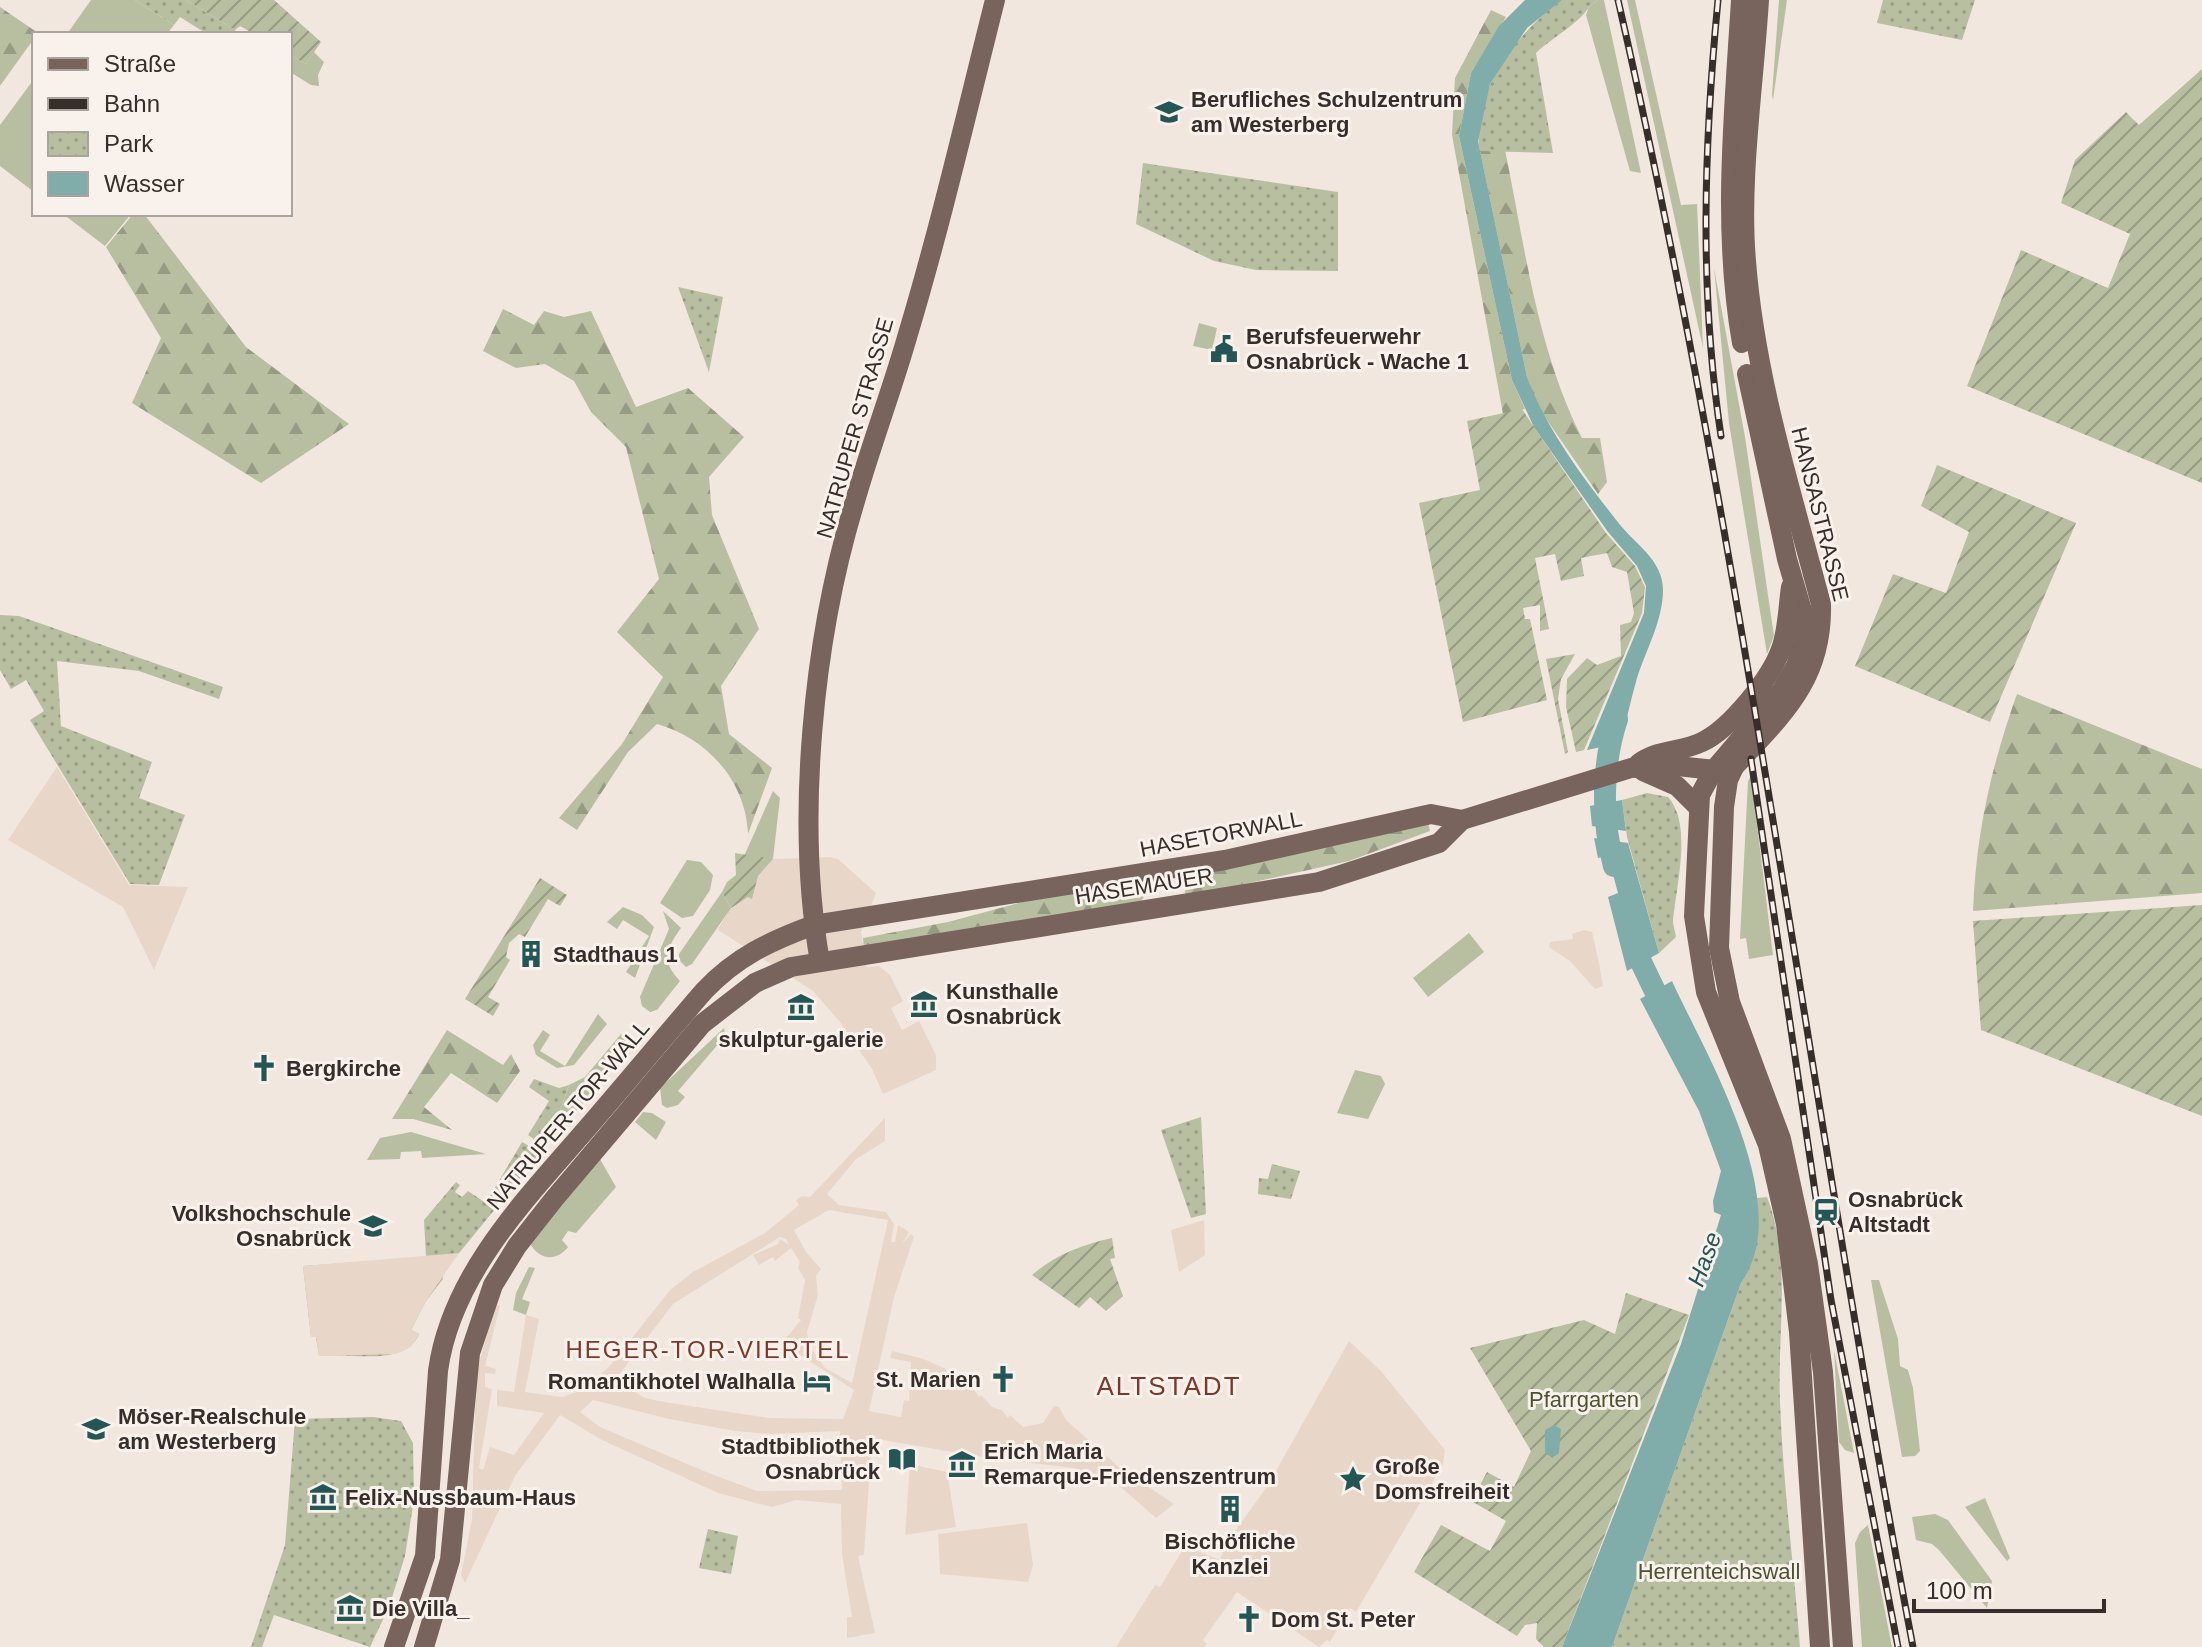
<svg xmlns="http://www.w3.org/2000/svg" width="2202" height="1647" viewBox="0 0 2202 1647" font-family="Helvetica,sans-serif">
<defs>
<pattern id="forest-firs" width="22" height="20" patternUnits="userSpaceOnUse" patternTransform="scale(2)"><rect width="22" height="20" fill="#b8bfa0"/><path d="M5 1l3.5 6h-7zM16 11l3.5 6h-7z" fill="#969c83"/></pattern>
<pattern id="park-dots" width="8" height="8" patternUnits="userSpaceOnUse" patternTransform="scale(2)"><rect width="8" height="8" fill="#b8bfa0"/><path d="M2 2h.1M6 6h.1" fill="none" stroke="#969c83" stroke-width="1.8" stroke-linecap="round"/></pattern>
<pattern id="garden-furrows" width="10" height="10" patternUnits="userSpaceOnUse" patternTransform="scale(2)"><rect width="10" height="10" fill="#b8bfa0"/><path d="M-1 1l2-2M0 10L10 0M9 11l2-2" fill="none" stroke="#969c83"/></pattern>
</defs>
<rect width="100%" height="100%" fill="#f1e7df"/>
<g fill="#b8bfa0">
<polygon points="91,0 135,0 174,25 167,34 67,34"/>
<polygon points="1598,0 1604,0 1641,173 1630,171 1586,15 1589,6"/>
<polygon points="1627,0 1635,0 1681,205 1697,204 1703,348"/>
<polygon points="1779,0 1787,0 1773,100 1772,95"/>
<polygon points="314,52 324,62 318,75 319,86 311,85 290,72 290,55 306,64"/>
<polygon points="34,79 34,192 0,166 0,125"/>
<polygon points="63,214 131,214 105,246"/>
<polygon points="1714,268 1745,437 1774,636 1767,654 1729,423"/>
<polygon points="1199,323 1217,328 1212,350 1193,346"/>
<polygon points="1751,776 1773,955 1749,959 1746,938 1740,939 1748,781"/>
<polygon points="773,791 780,798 773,859 742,884 745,854"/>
<polygon points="687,860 701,862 713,875 710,890 693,916 682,918 660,903"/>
<polygon points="722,892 731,908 692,964 686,967 679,960 679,954"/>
<polygon points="623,907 642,915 654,927 635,978 626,972 649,936 623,920 617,929 607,922"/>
<path d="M663,911l18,17c-15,21 -20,33 -1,53l-23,29 -7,2 -8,-6 -2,-9 29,-68z"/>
<polygon points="1469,933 1484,952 1428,997 1413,978"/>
<polygon points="598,1014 607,1024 574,1065 557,1068 536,1055 533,1045 543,1030 550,1035 540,1051 565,1066"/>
<polygon points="724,1028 727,1048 720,1042 678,1091 685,1097 678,1105 667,1108 662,1105 660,1088"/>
<polygon points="621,1034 632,1038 632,1046 549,1143 569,1085 585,1077"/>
<polygon points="1355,1070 1381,1076 1385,1084 1368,1119 1337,1113"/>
<polygon points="643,1112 652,1113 666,1122 656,1140 635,1122"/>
<polygon points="411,1132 486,1154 422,1158 421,1151 401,1152 400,1159 367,1160 380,1138"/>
<path d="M600,1159l16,28 -40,46 -8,-2 -6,9 6,7c-11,14 -27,14 -37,-2l2,-6z"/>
<polygon points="529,1267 535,1268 522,1299 530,1302 526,1315 513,1310 516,1293"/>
<polygon points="1871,1280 1879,1280 1898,1339 1900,1366 1908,1370 1913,1388 1920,1451 1915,1456 1902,1457"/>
<polygon points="1834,1350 1854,1453 1845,1450 1839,1442"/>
<polygon points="1985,1498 2010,1558 2007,1561 1965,1507"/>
<polygon points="1935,1514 1948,1520 1992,1581 1987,1608 1939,1550 1932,1544 1916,1540 1912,1517"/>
<polygon points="1868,1525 1892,1647 1862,1647 1855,1543 1860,1532"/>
</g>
<g fill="url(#forest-firs)">
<polygon points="0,7 38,33 0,86"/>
<polygon points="1491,10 1506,17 1471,73 1459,136 1512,380 1525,409 1503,414 1452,135 1455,78"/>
<path d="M1505,150c20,97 32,199 77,288h18l7,44 -9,12 -60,-87 -11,-30 -47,-226z"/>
<polygon points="133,214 144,214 246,347 349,424 261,483 132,403 161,338 106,247"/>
<path d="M503,309l31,16 10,-14 20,6 27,-6 45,96 52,-19 56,49 -35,40 3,38 47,114 -38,57 8,48 43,34 -24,66c-2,-53 -41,-96 -91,-110l-29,28 -51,78 -18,-12 63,-74 41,-67 -46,-45 42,-53 -33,-132 -35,-35 -17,-31 -29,-17 -29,4 -33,-17z"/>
<path d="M2017,694l185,75v124l-229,18c3,-78 18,-144 44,-217z"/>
<polygon points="1428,822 1430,831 1349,861 1186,897 1183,879"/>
<polygon points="1133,882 1142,887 1144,897 1137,906 864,950 863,938 948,922 1034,899"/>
<polygon points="447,1030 503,1065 511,1054 520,1071 497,1103 451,1073 424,1107 452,1130 413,1119 392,1119"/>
</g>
<g fill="url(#park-dots)">
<polygon points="135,0 186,0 235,30 236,34 207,34 180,17 174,25"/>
<path d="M1562,0h36l-9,6c-5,14 -40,34 -53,47l17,100 -73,-2c-12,-56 39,-121 82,-151z"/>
<polygon points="1883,0 1975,0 1962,40 1877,23"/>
<polygon points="1143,163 1338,192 1338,271 1256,270 1214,261 1136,224"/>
<polygon points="678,287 723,297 709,372"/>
<polygon points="0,615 19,616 223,687 219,699 139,671 57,661 61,726 152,762 139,798 185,815 159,885 130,884 30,720 44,711 26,680 11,689 0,670"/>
<path d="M1647,793l21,4c25,28 8,89 5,126l3,14 -17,16 -32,-116 -5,-37z"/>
<path d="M534,1079l25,9 10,-3 -20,58 -107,131 1,5 -17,22 -15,29 8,4c-14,34 -71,18 -100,22l-3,-19h-5l-8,-71 123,-9 -2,-37 32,-38 4,3 -5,7 7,5 6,-6 18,12 36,-61 7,4 5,-7 -6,-4 21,-34 -20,-14z"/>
<polygon points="1201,1117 1206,1214 1191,1218 1161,1130"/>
<polygon points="1272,1164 1300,1171 1291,1199 1258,1194 1259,1178 1268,1179"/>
<path d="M1767,1197c25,64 10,137 13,205 3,82 14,164 20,245h-188l129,-364c17,-24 17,-56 16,-85z"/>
<polygon points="373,1417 401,1421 413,1443 414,1499 405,1556 389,1607 370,1647 274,1615 262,1647 251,1647 285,1545 295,1419"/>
<polygon points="708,1529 738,1536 731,1574 699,1568"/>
</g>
<g fill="url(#garden-furrows)">
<polygon points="186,0 274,0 321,42 306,64 290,55 290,34 254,34 240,26 235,30"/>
<polygon points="2202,69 2202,483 1967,386 2021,250 2108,288 2130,234 2061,203 2075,160 2126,112 2139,125"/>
<polygon points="1522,409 1606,533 1635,566 1645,587 1642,613 1584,750 1576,752 1566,707 1567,679 1587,658 1597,665 1621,656 1620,625 1631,622 1634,613 1627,572 1612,567 1607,553 1581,558 1584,576 1561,581 1555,554 1535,558 1549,629 1540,631 1540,605 1523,608 1525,619 1530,619 1547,700 1463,722 1419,503 1480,490 1467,421"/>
<polygon points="1937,465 2076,523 1990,722 1855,666 1893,574 1946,593 1969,532 1921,506"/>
<polygon points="1575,654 1561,679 1558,699 1568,752 1565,754 1546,659"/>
<polygon points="735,853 773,859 775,883 718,930 731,908 722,892 727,882 736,875"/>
<polygon points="540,878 567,895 560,906 548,899 525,937 519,934 509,943 506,957 510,960 488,997 500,1004 493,1016 465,999"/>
<polygon points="2202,905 2202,1116 1981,1030 1973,921"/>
<path d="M1112,1238l3,20 -5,1 13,37 -17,15 -16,-14 -11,11 -47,-33c24,-21 50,-30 80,-37z"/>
<polygon points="1626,1293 1689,1315 1562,1647 1544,1647 1536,1639 1537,1623 1525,1625 1517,1636 1414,1572 1441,1525 1490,1551 1506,1521 1471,1501 1487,1472 1514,1487 1531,1451 1470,1348 1584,1320 1615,1334"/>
</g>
<g fill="#e8d7c8" fill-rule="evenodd">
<polygon points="57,767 129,885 188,887 154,970 123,907 8,840"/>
<polygon points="830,857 838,859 876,893 861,932 867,967 879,966 890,975 903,1001 891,1008 902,1030 919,1021 936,1055 936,1070 883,1094 872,1069 840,1022 813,991 718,930 731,908 748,897 752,899 758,876 773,859"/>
<polygon points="1584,930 1592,932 1599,963 1603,986 1595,989 1570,961 1549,947 1550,942 1573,939 1572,934"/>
<path d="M885,1118v23l-29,18 -29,35 12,11 47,7 8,12 -3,18h4l3,-17 11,7 -7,12 9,-10 3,3 -20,60 -25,114 32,6 3,-17 5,1 2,-39 -21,-4 2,-7 32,8 22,10v7l8,4 2,-3 9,6 -2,4 12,4 4,6 2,-2 11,12 10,3 6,8 2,-3 13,12 20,-4 11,-17 5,1 7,13 53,47 55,37 -18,14 -33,-29 -24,-14 -26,-7 -98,-12 -103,-18 -8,117 -6,1 17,77 -28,5v-21h5l-10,-63 -1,-50 -45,-4 -24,7 -54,-14 -116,-53 -42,-25 -45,61 -50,107 -4,-8 11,-56 4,-144 19,-71 5,2 -15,60 11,3 -1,5 -10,-1v14l7,2 -13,79 4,2 7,-23 24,8 30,-42 -47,-7v-16l17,2 12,-77 13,4 -14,73 37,5 21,-7 26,-23 61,-77 23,-18 72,-39 34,-28 -3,-5 6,-4 8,1zM829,1210l59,10 -36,163 -27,-15 -15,-21 -3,-15 11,-37 -2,-19 5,-7 -15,-17 -12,-22zM780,1237l6,2 3,6 -9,-6 -2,5 -25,11 6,10 14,-8 2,4 16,-13 9,14 -2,6 7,12 -7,38 3,2 -19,23 72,47 -11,29 -74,-1 -105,-16 -19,-4 -30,-18 58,-76zM593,1400l76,19 66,12 36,3 69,-3 2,59 -85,1 -51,-19 -106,-45 -20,-15z"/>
<polygon points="1204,1220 1205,1255 1179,1272 1171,1230"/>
<polygon points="459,1253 426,1301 411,1330 419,1334 411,1347 396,1354 319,1356 316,1337 311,1337 303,1266"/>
<polygon points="1349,1341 1381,1371 1445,1450 1443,1464 1356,1612 1350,1608 1330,1642 1327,1640 1319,1647 1237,1592 1203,1640 1207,1644 1204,1647 1116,1647 1155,1585 1160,1587 1185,1546 1220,1560 1226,1544 1268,1485"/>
<polygon points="910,1464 947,1472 956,1527 905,1535"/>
<polygon points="1027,1523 1033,1565 1028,1582 940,1574 938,1534"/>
</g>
<g fill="#80acaa">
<path d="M1525,0h37l-35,28 -37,56 -12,57 49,236c19,51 56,101 90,144 17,23 46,38 46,69 0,30 -17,60 -26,88 -6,21 -11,43 -16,65l-34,7 57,-137 2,-27 -9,-20 -29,-34 -74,-105 -22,-47 -53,-244 12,-63 28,-47z"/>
<polygon points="1622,800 1626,831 1592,826 1590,806"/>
<polygon points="1594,838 1628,843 1659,953 1627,971 1608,897 1618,893 1608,856 1598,858"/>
<path d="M1672,981c34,74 125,224 69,302l-129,364h-50l119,-303 40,-129 -7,-3 -1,-11 8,-30 -22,-60 -59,-112z"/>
<polygon points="1554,1425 1561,1429 1559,1453 1552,1458 1545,1452 1545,1430"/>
</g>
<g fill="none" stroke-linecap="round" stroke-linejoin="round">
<g stroke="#80acaa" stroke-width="22">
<path d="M1614,866c-13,-48 -12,-101 3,-147"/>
<polyline points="1633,933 1641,962 1667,1016"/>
</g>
<g stroke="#78635d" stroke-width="20">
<path d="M1741,0c-7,115 -19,228 1,343"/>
<polyline points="1747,374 1787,559 1803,614 1804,640 1796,666 1782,690 1713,771 1700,795 1694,916 1706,992 1768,1145 1786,1224 1799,1332 1820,1647"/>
<path d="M1638,764c22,-16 41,-11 64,-22 28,-13 69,-64 79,-93 7,-19 7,-42 10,-62"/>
<polyline points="1734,767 1728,780 1724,807 1719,948 1730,1002 1781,1139 1808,1264 1823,1372 1843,1647"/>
<polyline points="1643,771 1677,786 1697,806"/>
<path d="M820,962c-25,-142 -7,-323 35,-461 16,-56 37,-111 53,-167 33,-110 59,-223 87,-334"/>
<path d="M394,1647l31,-91 13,-185c13,-97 90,-174 151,-245 39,-45 77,-91 115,-135 32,-34 66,-50 110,-66l411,-65 206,-46 31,6 169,-52 46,-2 47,5 10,-4c48,-52 89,-87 87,-163 -30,-114 -66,-226 -75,-343 -7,-82 8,-178 13,-261"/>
<polyline points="424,1647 450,1560 470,1353 493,1285 517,1246 554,1199 702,1024 755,983 791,967 1319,882 1439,843 1462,820"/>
</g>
<g stroke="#372d2a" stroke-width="7">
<g id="rail">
<path d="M1618,0c125,544 191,1099 295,1647"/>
<path d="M1718,0c-14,146 -19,290 3,436"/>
<polyline points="1751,759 1831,1300 1898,1647"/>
</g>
</g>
<use href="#rail" stroke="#f9f2ec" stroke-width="4" stroke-dasharray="12" stroke-linecap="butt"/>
</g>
<defs>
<g id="school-bare" transform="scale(2.16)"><path d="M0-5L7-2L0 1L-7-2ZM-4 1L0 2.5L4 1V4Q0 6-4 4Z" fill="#235655" stroke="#f9f2ec" stroke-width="2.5" paint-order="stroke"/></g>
<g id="civic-bare" transform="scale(2.16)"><path d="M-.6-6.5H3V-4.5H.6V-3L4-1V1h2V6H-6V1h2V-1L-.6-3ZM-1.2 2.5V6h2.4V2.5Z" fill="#235655" stroke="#f9f2ec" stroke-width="2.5" paint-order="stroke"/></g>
<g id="building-bare" transform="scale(2.16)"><path d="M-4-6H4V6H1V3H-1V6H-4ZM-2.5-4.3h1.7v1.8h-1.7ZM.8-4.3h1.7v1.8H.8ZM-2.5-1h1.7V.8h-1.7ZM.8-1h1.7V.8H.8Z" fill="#235655" stroke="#f9f2ec" stroke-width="2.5" paint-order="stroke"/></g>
<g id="museum-bare" transform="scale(2.16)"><path d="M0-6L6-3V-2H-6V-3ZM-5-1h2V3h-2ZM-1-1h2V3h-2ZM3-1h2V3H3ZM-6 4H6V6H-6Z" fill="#235655" stroke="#f9f2ec" stroke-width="2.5" paint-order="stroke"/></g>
<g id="church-bare" transform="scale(2.16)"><path d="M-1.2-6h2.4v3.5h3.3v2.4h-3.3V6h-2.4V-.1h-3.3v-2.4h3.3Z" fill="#235655" stroke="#f9f2ec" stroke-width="2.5" paint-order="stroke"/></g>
<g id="station-bare" transform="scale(2.16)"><path d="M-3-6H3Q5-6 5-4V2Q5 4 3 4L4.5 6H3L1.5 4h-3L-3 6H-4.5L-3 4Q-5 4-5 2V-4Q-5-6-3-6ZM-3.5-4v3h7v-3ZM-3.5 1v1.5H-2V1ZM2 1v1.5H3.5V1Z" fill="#235655" stroke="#f9f2ec" stroke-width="2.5" paint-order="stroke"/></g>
<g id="university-bare" transform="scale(2.16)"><path d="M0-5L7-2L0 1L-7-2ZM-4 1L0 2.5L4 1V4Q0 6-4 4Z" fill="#235655" stroke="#f9f2ec" stroke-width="2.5" paint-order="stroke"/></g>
<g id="hotel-bare" transform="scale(2.16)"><path d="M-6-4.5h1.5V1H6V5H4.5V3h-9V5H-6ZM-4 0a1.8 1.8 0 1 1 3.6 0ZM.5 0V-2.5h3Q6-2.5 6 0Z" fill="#235655" stroke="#f9f2ec" stroke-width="2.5" paint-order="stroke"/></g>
<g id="library-bare" transform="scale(2.16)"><path d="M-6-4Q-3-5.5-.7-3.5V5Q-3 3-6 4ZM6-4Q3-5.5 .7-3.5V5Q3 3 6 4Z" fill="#235655" stroke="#f9f2ec" stroke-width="2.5" paint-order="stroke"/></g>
<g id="sight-bare" transform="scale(2.16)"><path d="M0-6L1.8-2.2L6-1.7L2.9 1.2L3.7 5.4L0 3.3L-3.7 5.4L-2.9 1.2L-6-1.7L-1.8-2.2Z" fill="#235655" stroke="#f9f2ec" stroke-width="2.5" paint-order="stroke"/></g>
</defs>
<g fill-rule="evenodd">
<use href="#school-bare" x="1169" y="112"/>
<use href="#civic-bare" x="1224" y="349"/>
<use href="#building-bare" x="531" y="954"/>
<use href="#museum-bare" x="924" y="1004"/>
<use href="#museum-bare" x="801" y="1007"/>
<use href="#church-bare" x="264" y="1068"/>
<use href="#station-bare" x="1826" y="1212"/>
<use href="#university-bare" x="373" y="1226"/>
<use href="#church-bare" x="1003" y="1379"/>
<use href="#hotel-bare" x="817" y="1381"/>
<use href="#school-bare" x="96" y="1429"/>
<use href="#library-bare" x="902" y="1459"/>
<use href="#museum-bare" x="962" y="1464"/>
<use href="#sight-bare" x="1353" y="1479"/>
<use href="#museum-bare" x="323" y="1497"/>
<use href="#building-bare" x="1230" y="1509"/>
<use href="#museum-bare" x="350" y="1608"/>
<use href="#church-bare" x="1249" y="1619"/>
</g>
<g text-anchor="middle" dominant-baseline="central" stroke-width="6" stroke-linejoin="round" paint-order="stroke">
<g font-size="22" font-weight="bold" fill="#372d2a" stroke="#f9f2ec" text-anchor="start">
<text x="1191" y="99">Berufliches Schulzentrum<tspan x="1191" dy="25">am Westerberg</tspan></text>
<text x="1246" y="336">Berufsfeuerwehr<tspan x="1246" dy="25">Osnabrück - Wache 1</tspan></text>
<text x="553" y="954">Stadthaus 1</text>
<text x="946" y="991">Kunsthalle<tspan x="946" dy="25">Osnabrück</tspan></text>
<text x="801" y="1039" text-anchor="middle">skulptur-galerie</text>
<text x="286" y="1068">Bergkirche</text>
<text x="1848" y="1199">Osnabrück<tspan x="1848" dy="25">Altstadt</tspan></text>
<text x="351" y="1213" text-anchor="end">Volkshochschule<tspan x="351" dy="25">Osnabrück</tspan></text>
<text x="981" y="1379" text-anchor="end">St. Marien</text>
<text x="795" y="1381" text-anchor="end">Romantikhotel Walhalla</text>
<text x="118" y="1416">Möser-Realschule<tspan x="118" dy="25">am Westerberg</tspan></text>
<text x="880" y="1446" text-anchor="end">Stadtbibliothek<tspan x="880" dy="25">Osnabrück</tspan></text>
<text x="984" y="1451">Erich Maria<tspan x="984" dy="25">Remarque-Friedenszentrum</tspan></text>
<text x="1375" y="1466">Große<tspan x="1375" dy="25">Domsfreiheit</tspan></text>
<text x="345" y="1497">Felix-Nussbaum-Haus</text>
<text x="1230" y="1541" text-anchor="middle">Bischöfliche<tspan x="1230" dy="25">Kanzlei</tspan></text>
<text x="372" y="1608">Die Villa_</text>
<text x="1271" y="1619">Dom St. Peter</text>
</g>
<g font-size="22" fill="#372d2a" stroke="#f9f2ec">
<text transform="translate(855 428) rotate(-74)">NATRUPER STRASSE</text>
<text transform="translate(1820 514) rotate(76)">HANSASTRASSE</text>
<text transform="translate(1221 834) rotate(-11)">HASETORWALL</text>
<text transform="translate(1144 886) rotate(-9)">HASEMAUER</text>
<text transform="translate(568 1115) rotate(-50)">NATRUPER-TOR-WALL</text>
</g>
<g font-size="22" fill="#4a5430" stroke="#f9f2ec">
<text x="1584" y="1399">Pfarrgarten</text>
<text x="1719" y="1571">Herrenteichswall</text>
</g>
<g font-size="24" font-style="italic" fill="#235655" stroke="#f9f2ec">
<text transform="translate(1704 1259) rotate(-70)">Hase</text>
</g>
<g font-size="24" letter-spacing="2" fill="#803629" stroke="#f9f2ec">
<text x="708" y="1349">HEGER-TOR-VIERTEL</text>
</g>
<g font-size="26" letter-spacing="2" fill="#803629" stroke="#f9f2ec">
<text x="1169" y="1386">ALTSTADT</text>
</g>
</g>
<rect x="32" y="32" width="260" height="184" fill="#f9f2ec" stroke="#aba39e" stroke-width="2"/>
<rect x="48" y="58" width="40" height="12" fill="#78635d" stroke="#aba39e" stroke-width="2"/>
<text x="104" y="72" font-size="24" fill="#372d2a">Straße</text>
<rect x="48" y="98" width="40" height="12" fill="#372d2a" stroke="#aba39e" stroke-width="2"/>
<text x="104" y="112" font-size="24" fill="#372d2a">Bahn</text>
<rect x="48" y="132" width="40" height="24" fill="url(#park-dots)" stroke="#aba39e" stroke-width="2"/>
<text x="104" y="152" font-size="24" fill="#372d2a">Park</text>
<rect x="48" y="172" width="40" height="24" fill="#80acaa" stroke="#aba39e" stroke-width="2"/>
<text x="104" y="192" font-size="24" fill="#372d2a">Wasser</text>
<path d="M1914 1599v12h190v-12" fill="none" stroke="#372d2a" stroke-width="4"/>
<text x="1926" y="1599" font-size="24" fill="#372d2a" stroke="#f9f2ec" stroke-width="6" paint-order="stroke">100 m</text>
</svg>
